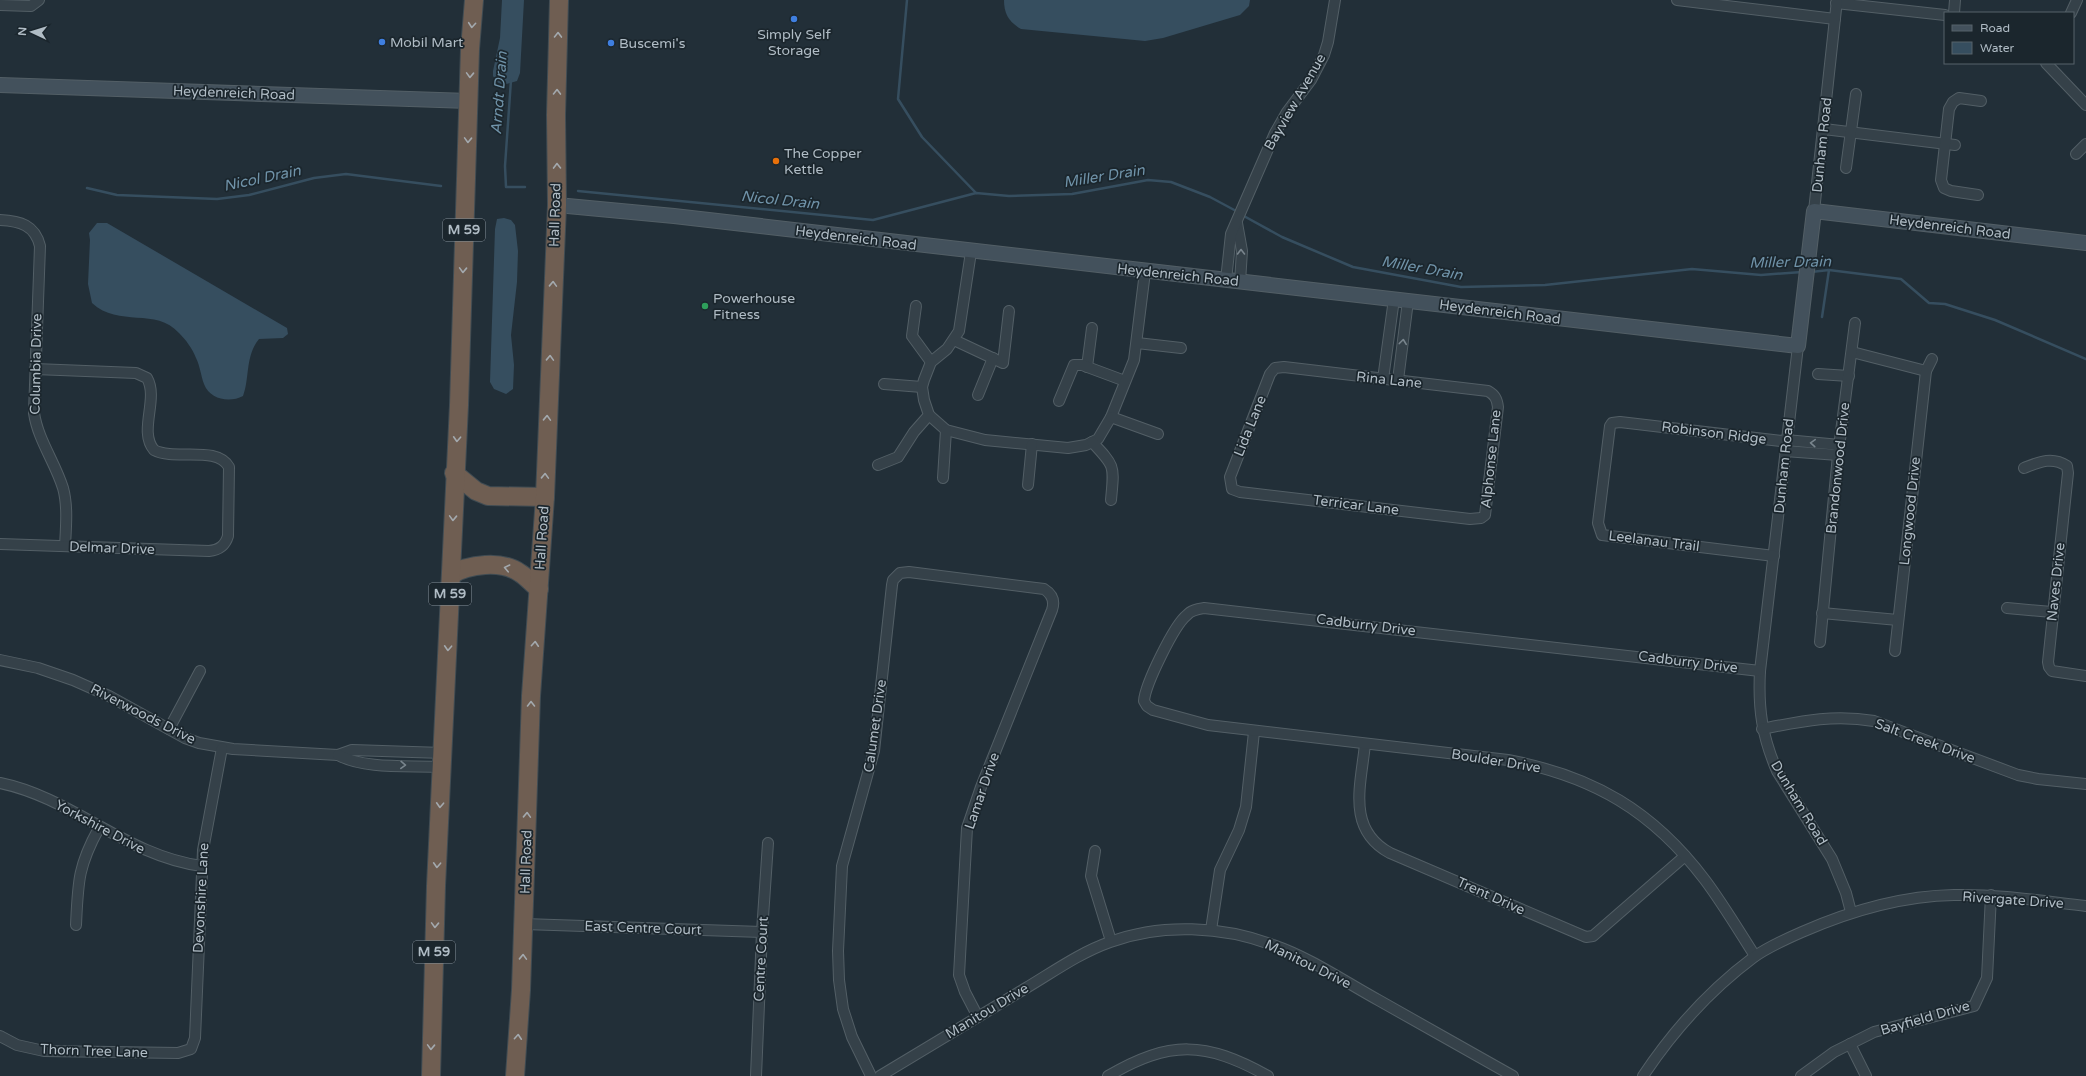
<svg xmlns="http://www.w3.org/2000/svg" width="2086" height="1076" viewBox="0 0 2086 1076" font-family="'Varela Round',sans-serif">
<rect width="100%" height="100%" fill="#222f38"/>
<g fill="#364e5f">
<polygon points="502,0 524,0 520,73 517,81 503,85 497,82 493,76 493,71 500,38"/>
<path d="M1004,0h246l-1,6 -9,9 -77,23 -18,3 -124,-12c-12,-7 -17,-15 -17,-29z"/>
<polygon points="504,218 511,220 515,225 518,251 517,282 511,335 514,365 513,389 506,394 494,389 490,382 495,229 497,219"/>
<path d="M97,223h10l180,105 1,6 -5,4 -24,1c-14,17 -9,38 -16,57 -13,7 -33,4 -39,-12 -3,-8 -4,-18 -8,-26 -4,-10 -10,-18 -17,-25 -23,-26 -60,-5 -87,-30l-4,-19 2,-44 -1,-7z"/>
</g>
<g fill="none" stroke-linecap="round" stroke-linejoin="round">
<g stroke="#364e5f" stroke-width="2.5">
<polyline points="907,0 898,99 922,137 976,193"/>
<polyline points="511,80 505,166 506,187 525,187"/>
<polyline points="87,188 117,195 217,199 249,195 314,178 346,174 441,186"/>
<polyline points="578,191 873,220 976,193 1009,196 1072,194 1148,180 1171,182 1210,197 1238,212"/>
<polyline points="1242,215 1282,237 1353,267 1461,287 1545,285 1692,269 1761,275 1802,272"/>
<polyline points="1811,272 1829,270 1901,279 1929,303 1945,304 1995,320 2086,359"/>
<polyline points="1822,317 1829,270"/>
</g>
<g stroke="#535f66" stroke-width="12">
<g id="street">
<polyline points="1677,0 1835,19"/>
<polyline points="1836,3 1945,15"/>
<polyline points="0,5 31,6 39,0"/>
<polyline points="1954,13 1955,0"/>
<polyline points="2071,13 2077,0"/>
<polyline points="2046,63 2086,105"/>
<polyline points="1824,129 1955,145"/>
<polyline points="2076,154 2086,144"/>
<polyline points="1846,168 1856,94"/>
<polyline points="1978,195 1951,191 1944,188 1941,180 1949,109 1953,102 1959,98 1981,101"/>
<polyline points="1814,211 1837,0"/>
<path d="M0,220c20,1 35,5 40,26l-6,167c4,27 21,49 29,75 5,18 3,39 2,58"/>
<polyline points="1237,223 1242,251 1240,282"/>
<polyline points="1226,280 1231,234 1275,133 1287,112 1311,80 1324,55 1328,42 1335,0"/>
<polyline points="916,306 912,336 931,362"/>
<polyline points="954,340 1003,363 1009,311"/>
<polyline points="1137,343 1181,348"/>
<path d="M1798,346l-38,325c-2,38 2,65 17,100l55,88 14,34 5,19"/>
<polyline points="1852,352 1926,371"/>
<polyline points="1087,367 1092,328"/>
<path d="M1284,367l204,24c7,4 9,8 10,16l-13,108 -4,3 -11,1 -230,-27 -8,-3 -2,-12 40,-103 5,-6z"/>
<polyline points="1818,374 1849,376"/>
<polyline points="1383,379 1394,299"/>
<polyline points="1398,380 1408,301"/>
<polyline points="884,384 922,387"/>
<polyline points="978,395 993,358"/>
<polyline points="1059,401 1074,365 1082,365 1125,381"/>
<polyline points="929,415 946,430 985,440 1068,448 1086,445 1098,439 1111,417 1134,360 1145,272"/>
<polyline points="1111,417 1158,434"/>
<path d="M1092,442c24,25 22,24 19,58"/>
<polyline points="1785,451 1838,455"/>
<polyline points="878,465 898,457 914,432 929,415 924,400 922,387 924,380 931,362 947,349 959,331 971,252"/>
<path d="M2024,468c15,-6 28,-12 43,-2l1,7 -20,189 1,5 3,4 34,5"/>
<polyline points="943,478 946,430"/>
<polyline points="1028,485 1032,444"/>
<path d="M0,544l209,7c10,-1 16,-5 19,-15l1,-69c-12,-22 -54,-6 -75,-17 -16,-19 5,-51 -7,-72l-11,-5 -101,-4"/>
<polyline points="1774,556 1602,535 1598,523 1610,426 1612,423 1620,422 1781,441 1786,440 1840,445"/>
<polyline points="2007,608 2052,612"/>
<polyline points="1822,613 1898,620"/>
<polyline points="1820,642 1838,455 1855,323"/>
<polyline points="1895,651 1926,371 1932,359"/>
<polyline points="0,660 38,668 73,680 109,696 185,738 199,743 233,749 338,755 352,750 443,753"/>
<polyline points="169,729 200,671"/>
<path d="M1762,729c40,-8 72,-15 112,-8l144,54 20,4 48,5"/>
<path d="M1365,744c-4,41 -19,85 25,109l196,84 7,-1 92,-80"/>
<path d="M338,755c28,15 72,10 104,12"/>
<path d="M0,783c73,15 126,73 202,83"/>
<polyline points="1095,851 1091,876 1111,941"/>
<polyline points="524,924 762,932"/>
<path d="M76,925c2,-43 2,-59 23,-97"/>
<polyline points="1211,930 1220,870 1239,830 1246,807 1254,732"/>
<path d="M1755,956c-16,-25 -32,-52 -50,-76 -52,-69 -112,-104 -197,-120l-300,-35 -55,-15 -6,-4 -3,-5c1,-16 30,-76 43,-86 4,-5 11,-6 17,-7l556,63"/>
<polyline points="0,1036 17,1045 44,1051 178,1053 191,1049 195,1038 203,850 222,748"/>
<polyline points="1850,1044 1866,1076"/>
<polyline points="756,1076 762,932 768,843"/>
<path d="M871,1076l-19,-39 -9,-28 -4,-29 -1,-29 4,-85 32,-115 18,-166 1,-5 7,-7 9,-1 135,17c8,5 11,12 8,21l-71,177 -14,41 -8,147 6,17 13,25"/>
<path d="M880,1076c48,-29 97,-58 146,-88 27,-16 53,-35 84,-46 51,-19 113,-16 163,3 38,13 72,37 107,56 44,25 89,50 133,75"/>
<path d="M1108,1076c62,-36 97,-35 160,0"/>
<path d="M1643,1076c30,-45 68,-87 111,-119 14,-10 32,-18 48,-25 48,-21 98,-36 152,-37 44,-1 88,6 132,11"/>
<polyline points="1801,1076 1834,1052 1874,1032 1974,1006 1987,978 1991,895"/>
</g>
</g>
<g stroke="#535f66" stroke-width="16">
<g id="secondary">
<polyline points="0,85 469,101"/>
<polyline points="557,205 674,216 1798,346 1814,211 2086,243"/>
</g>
</g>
<g stroke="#404c53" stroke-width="20">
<g id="highway">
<polyline points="454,473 476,491 488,496 545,497"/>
<path d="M451,575c17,-11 51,-15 69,-2 7,4 12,11 19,16"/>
<polyline points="431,1076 436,886 459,405 470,49 474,0"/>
<polyline points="515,1076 521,990 531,696 545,497 557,205 556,115 559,0"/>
</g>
</g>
<use href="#street" stroke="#354149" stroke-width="10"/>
<use href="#secondary" stroke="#43515c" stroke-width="14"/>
<use href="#highway" stroke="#6f5e52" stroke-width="18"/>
</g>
<defs><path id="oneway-chevron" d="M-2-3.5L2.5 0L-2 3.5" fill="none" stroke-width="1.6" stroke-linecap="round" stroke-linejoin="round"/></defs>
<g stroke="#a3a9ae">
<use href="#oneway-chevron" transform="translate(472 25) rotate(95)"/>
<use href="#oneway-chevron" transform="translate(558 35) rotate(-89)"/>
<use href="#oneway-chevron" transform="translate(470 75) rotate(92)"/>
<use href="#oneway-chevron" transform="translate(557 92) rotate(-89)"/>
<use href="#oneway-chevron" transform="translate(468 140) rotate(92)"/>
<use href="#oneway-chevron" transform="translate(557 166) rotate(-91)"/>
<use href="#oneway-chevron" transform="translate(463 270) rotate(92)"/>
<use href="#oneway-chevron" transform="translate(553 284) rotate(-88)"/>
<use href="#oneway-chevron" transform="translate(550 358) rotate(-88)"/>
<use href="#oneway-chevron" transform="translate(547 418) rotate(-88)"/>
<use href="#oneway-chevron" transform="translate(457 439) rotate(93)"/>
<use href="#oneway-chevron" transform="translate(545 476) rotate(-88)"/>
<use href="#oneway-chevron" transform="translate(453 518) rotate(92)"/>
<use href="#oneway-chevron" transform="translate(507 568) rotate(-167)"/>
<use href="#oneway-chevron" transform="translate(535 644) rotate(-86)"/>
<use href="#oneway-chevron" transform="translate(448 648) rotate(93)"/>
<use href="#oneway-chevron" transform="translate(531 704) rotate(-90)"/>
<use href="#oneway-chevron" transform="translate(440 805) rotate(93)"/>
<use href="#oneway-chevron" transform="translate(527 815) rotate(-88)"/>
<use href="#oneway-chevron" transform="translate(437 865) rotate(93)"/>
<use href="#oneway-chevron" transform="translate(435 925) rotate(92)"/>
<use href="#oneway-chevron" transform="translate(523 957) rotate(-88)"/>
<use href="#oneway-chevron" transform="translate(518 1037) rotate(-86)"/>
<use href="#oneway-chevron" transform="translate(431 1047) rotate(92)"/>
</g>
<g stroke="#79858d">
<use href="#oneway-chevron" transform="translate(1241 252) rotate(-90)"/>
<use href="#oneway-chevron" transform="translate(1403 342) rotate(-83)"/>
<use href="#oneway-chevron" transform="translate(1813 443) rotate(-176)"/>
<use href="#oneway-chevron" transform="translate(403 765) rotate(2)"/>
</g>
<g fill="#3f7fe0" stroke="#1b262d" stroke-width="1.5">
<circle cx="794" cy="19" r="4"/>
<circle cx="382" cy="42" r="4"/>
<circle cx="611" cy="43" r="4"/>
</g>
<circle fill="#e8710a" stroke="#1b262d" stroke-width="1.5" cx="776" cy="161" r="4"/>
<circle fill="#2e9e5b" stroke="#1b262d" stroke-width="1.5" cx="705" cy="306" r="4"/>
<g text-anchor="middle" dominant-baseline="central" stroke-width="3.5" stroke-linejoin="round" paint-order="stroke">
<g fill="#1b262d" stroke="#838f97" stroke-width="1">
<rect x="443" y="219" width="42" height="22" rx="3"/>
<rect x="429" y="583" width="42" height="22" rx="3"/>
<rect x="413" y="941" width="42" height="22" rx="3"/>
</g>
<g font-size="13" font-weight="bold" fill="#b0bcc5">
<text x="464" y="230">M 59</text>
<text x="450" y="594">M 59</text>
<text x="434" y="952">M 59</text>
</g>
<g font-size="14" fill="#b0bcc5" stroke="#1b262d" text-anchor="start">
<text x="794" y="34" text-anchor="middle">Simply Self<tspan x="794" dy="16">Storage</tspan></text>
<text x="390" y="42">Mobil Mart</text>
<text x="619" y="43">Buscemi's</text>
<text x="784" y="153">The Copper<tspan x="784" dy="16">Kettle</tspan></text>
<text x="713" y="298">Powerhouse<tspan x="713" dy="16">Fitness</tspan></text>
</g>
<g font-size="14" fill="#b0bcc5" stroke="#1b262d">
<text transform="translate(234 93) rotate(2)">Heydenreich Road</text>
<text transform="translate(1295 102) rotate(-60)">Bayview Avenue</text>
<text transform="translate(1822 145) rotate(-84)">Dunham Road</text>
<text transform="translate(555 215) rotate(-88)">Hall Road</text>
<text transform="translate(1950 227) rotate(7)">Heydenreich Road</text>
<text transform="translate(856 238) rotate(7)">Heydenreich Road</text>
<text transform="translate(1178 275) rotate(6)">Heydenreich Road</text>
<text transform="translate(1500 312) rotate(7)">Heydenreich Road</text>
<text transform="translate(36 364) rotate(-89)">Columbia Drive</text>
<text transform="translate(1389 380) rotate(6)">Rina Lane</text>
<text transform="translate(1250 426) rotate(-68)">Lida Lane</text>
<text transform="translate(1714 433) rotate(7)">Robinson Ridge</text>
<text transform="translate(1491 459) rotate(-84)">Alphonse Lane</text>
<text transform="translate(1784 466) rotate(-84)">Dunham Road</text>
<text transform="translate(1838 468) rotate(-84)">Brandonwood Drive</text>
<text transform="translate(1356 505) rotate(7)">Terricar Lane</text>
<text transform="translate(1910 511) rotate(-84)">Longwood Drive</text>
<text transform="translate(542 538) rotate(-86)">Hall Road</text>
<text transform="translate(1654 541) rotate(7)">Leelanau Trail</text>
<text transform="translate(112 548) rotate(2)">Delmar Drive</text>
<text transform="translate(2056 582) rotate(-84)">Naves Drive</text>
<text transform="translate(1366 625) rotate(7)">Cadburry Drive</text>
<text transform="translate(1688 662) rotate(7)">Cadburry Drive</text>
<text transform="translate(143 714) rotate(27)">Riverwoods Drive</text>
<text transform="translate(875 726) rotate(-82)">Calumet Drive</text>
<text transform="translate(1925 741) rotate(20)">Salt Creek Drive</text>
<text transform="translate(1496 761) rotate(9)">Boulder Drive</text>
<text transform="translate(982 791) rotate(-71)">Lamar Drive</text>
<text transform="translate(1799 803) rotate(59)">Dunham Road</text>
<text transform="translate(100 827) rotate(28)">Yorkshire Drive</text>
<text transform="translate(526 862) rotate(-88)">Hall Road</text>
<text transform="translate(1491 896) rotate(24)">Trent Drive</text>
<text transform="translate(201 898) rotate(-87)">Devonshire Lane</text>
<text transform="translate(2013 900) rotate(4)">Rivergate Drive</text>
<text transform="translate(643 928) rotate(2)">East Centre Court</text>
<text transform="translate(761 959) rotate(-87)">Centre Court</text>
<text transform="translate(1308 964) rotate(26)">Manitou Drive</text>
<text transform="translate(987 1011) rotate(-31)">Manitou Drive</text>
<text transform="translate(1925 1018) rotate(-16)">Bayfield Drive</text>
<text transform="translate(94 1051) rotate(2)">Thorn Tree Lane</text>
</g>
<g font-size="15" font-style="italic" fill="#7093a9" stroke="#1b262d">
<text transform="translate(499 93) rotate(-86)">Arndt Drain</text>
<text transform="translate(1104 176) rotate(-9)">Miller Drain</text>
<text transform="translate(262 178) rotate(-12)">Nicol Drain</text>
<text transform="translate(780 200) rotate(6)">Nicol Drain</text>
<text transform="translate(1790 262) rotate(-1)">Miller Drain</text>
<text transform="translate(1422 268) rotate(10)">Miller Drain</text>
</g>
</g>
<rect x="1944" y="12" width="130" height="52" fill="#1b262d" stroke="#57626a"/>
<rect x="1952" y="25" width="20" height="6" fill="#43515c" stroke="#57626a"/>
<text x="1980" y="32" font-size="12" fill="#b0bcc5">Road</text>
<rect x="1952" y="42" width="20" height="12" fill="#364e5f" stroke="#57626a"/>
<text x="1980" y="52" font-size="12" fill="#b0bcc5">Water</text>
<g transform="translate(32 32) rotate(274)" stroke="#1b262d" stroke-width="3" paint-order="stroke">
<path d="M0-3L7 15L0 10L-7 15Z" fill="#b0bcc5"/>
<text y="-6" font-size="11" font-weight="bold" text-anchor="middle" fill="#b0bcc5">N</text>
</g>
</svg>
